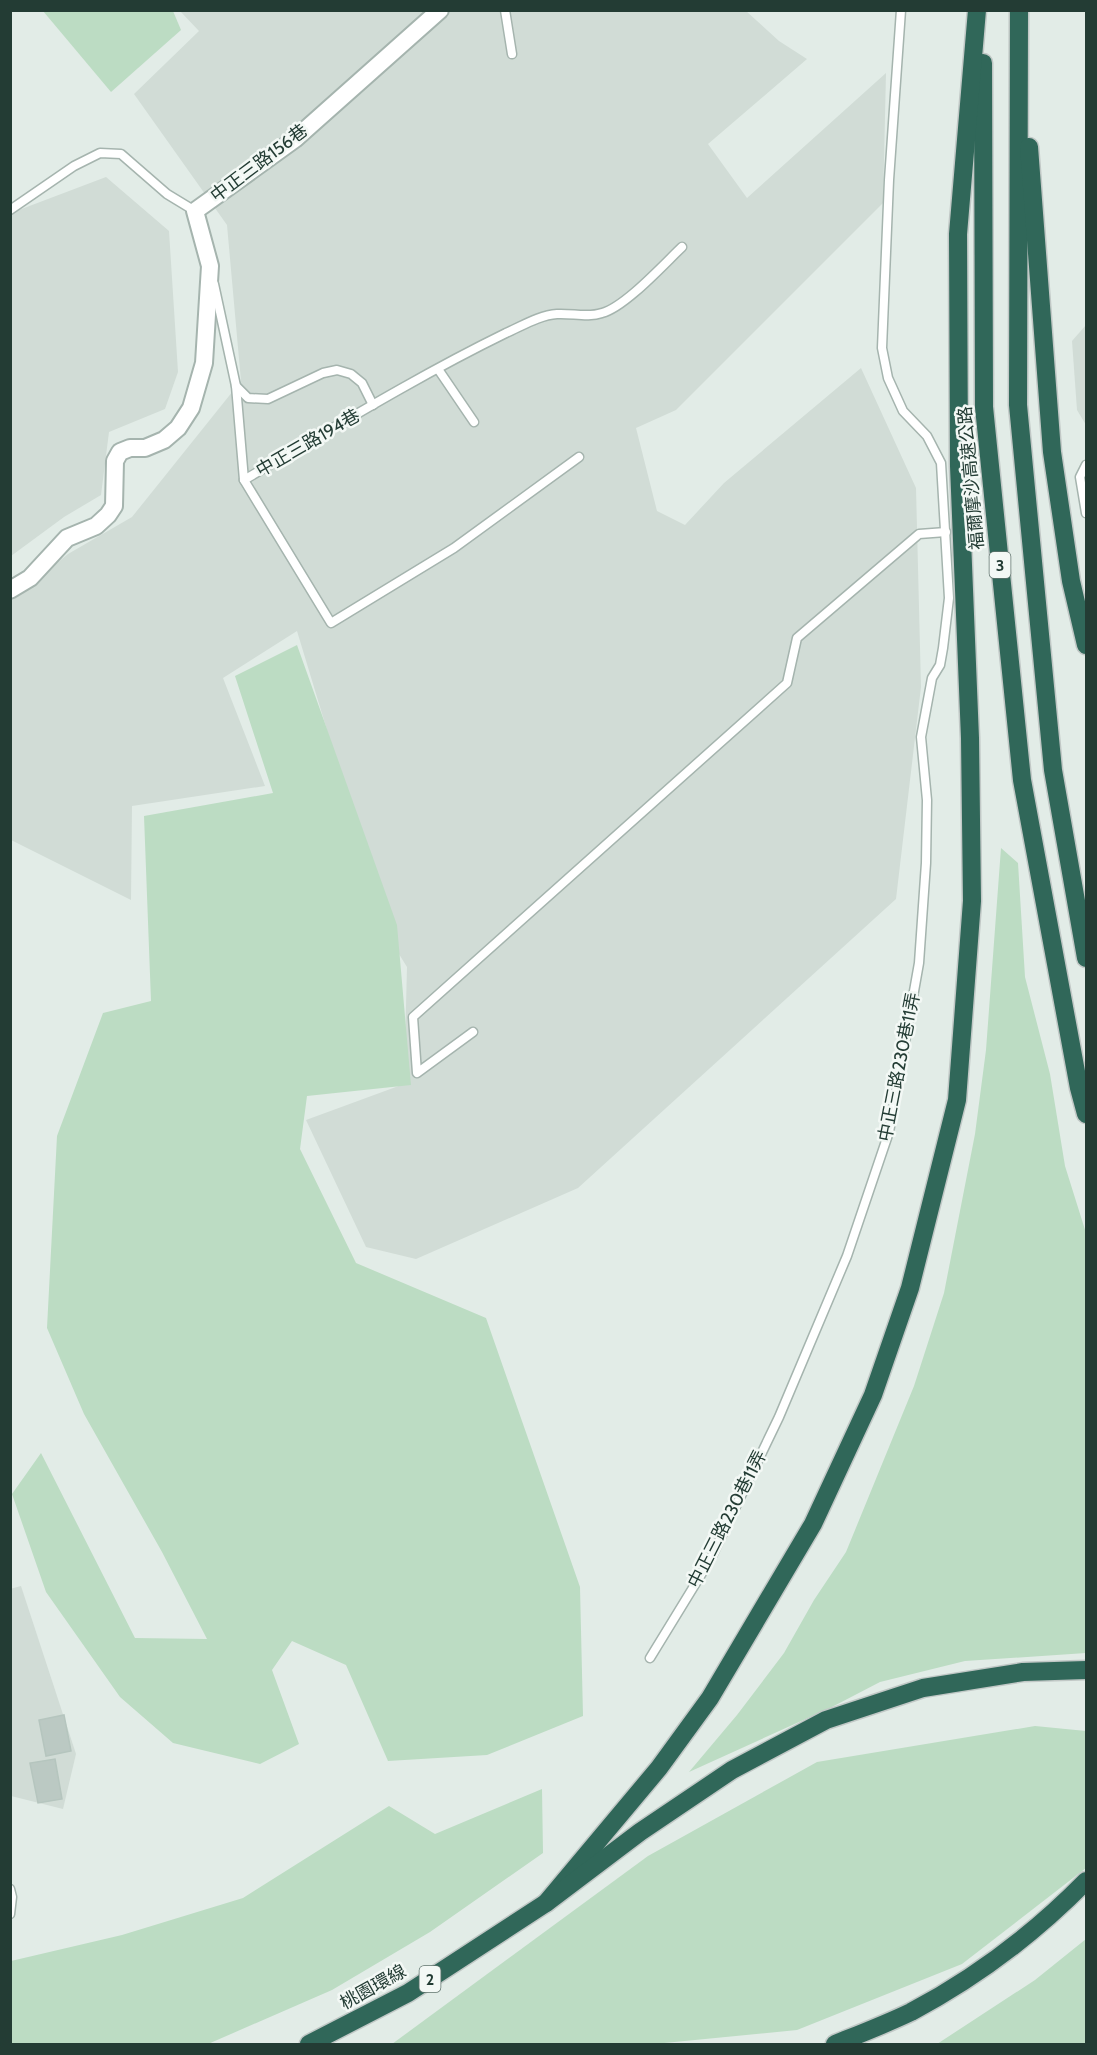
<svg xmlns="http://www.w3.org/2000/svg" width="1097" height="2055" viewBox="0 0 1097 2055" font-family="Cabin,'Noto Sans TC',sans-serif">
<rect width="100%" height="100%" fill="#e2ece7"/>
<g fill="#d1dcd6">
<polygon points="180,11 746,11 779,41 807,59 708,144 747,198 886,73 883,203 676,410 636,428 657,511 685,525 724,483 861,368 916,488 921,687 896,899 578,1188 416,1259 366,1247 306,1120 404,1084 407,967 350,875 343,783 297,631 223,678 265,786 132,806 131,900 11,840 10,602 68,554 132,517 241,381 227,225 134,94 199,31"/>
<polygon points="106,177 169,231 178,372 165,409 109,432 101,495 64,517 11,556 11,213"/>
<polygon points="1086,325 1086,425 1077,410 1072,341"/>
<polygon points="21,1586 76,1754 63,1809 11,1796 10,1589"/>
</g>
<g fill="#bcdcc3">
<polygon points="43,11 173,11 181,30 111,92"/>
<polygon points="297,645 397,925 411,1085 307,1096 300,1149 356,1263 486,1318 580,1587 583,1716 487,1755 388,1761 346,1665 292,1641 272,1670 299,1744 260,1764 173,1743 120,1697 46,1592 12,1494 41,1453 135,1638 207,1639 162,1552 84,1414 47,1328 57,1136 103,1013 151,1001 144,816 273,793 235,676"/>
<polygon points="1001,848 1018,863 1025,977 1050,1074 1065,1166 1086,1233 1086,1653 965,1661 880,1682 830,1708 689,1772 737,1715 784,1653 814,1600 846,1552 914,1386 944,1293 975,1134 986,1050"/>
<polygon points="1035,1726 1086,1731 1086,1868 962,1964 797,2030 654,2044 392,2044 648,1856 817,1762"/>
<polygon points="542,1789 543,1853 430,1932 332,1990 208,2044 11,2044 11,1961 122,1935 243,1898 389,1806 435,1834"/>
<polygon points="1086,1939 1086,2044 937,2044 1035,1980"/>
</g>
<g fill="#bbc9c3" stroke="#b5c5be" stroke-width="1.5">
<polygon points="64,1715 71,1751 46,1756 39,1720"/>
<polygon points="55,1759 62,1799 38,1803 30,1763"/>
</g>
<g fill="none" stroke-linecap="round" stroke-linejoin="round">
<g stroke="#a5b4ae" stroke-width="11">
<g id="lane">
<polyline points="505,10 512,54"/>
<polyline points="10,210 74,166 100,153 121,154 167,194 195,211"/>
<polyline points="214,284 236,386 244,480 331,623 454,548 579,457"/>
<polyline points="438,369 474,422"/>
<polyline points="236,386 248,398 268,399 323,373 337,370 351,374 362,383 373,405"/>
<polyline points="1086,465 1080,477 1086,513"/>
<path d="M244,480c86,-50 172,-103 262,-147 16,-7 34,-18 51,-19 15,-1 31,4 45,-1 23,-6 62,-49 80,-66"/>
<polyline points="473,1032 417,1073 413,1017 787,683 797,638 919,534 946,532"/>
<polyline points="650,1658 710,1560 779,1417 847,1256 889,1132 919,963 926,863 927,800 921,737 932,678 940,665 943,648 949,598 941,463 927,436 903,411 888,378 882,348 889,180 901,10"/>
<polyline points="10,1889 12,1897 10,1914"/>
</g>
</g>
<g stroke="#a5b4ae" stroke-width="20">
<polyline id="street" points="10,590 30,578 67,538 96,526 108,515 114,506 115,461 120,452 130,448 145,448 164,440 178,428 191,408 204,363 210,266 195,211 295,139 440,10"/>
</g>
<g stroke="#c1c8c6" stroke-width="21">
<g id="highway">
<polyline points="1019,10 1018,405 1053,770 1086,958"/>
<polyline points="983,63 984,407 1022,780 1079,1088 1086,1114"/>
<polyline points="1029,147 1052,452 1071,581 1086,645"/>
<polyline points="546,1903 659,1768 710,1698 813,1524 873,1395 910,1288 957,1100 972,901 970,738 959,466 958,234 977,10"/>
<polyline points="309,2044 408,1993 546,1903 640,1832 732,1770 826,1720 923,1688 1023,1672 1086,1670"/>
<path d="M835,2044c25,-10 51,-20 76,-32 66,-35 123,-78 175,-131"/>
</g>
</g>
<use href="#lane" stroke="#fff" stroke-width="8"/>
<use href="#street" stroke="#fff" stroke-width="16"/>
<use href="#highway" stroke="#306759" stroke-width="18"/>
</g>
<g text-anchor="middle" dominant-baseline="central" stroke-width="5" stroke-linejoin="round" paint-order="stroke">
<g fill="#f3f8f5" stroke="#61746e" stroke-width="1.5">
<rect x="989.5" y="552" width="21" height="26" rx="4.5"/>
<rect x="419.5" y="1966" width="21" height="26" rx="4.5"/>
</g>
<g font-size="16" font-weight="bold" fill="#233c34">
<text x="1000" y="565">3</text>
<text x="430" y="1979">2</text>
</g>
<g font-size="18" fill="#233c34" stroke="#f3f8f5">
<text transform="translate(259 163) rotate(-37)">中正三路156巷</text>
<text transform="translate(308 443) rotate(-30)">中正三路194巷</text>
<text transform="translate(971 478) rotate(-95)">福爾摩沙高速公路</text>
<text transform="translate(899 1067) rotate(-79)">中正三路230巷11弄</text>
<text transform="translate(727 1519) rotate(-63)">中正三路230巷11弄</text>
<text transform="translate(373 1987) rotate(-29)">桃園環線</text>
</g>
</g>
<rect width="1097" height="2055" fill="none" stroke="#233c34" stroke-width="24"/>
</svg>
